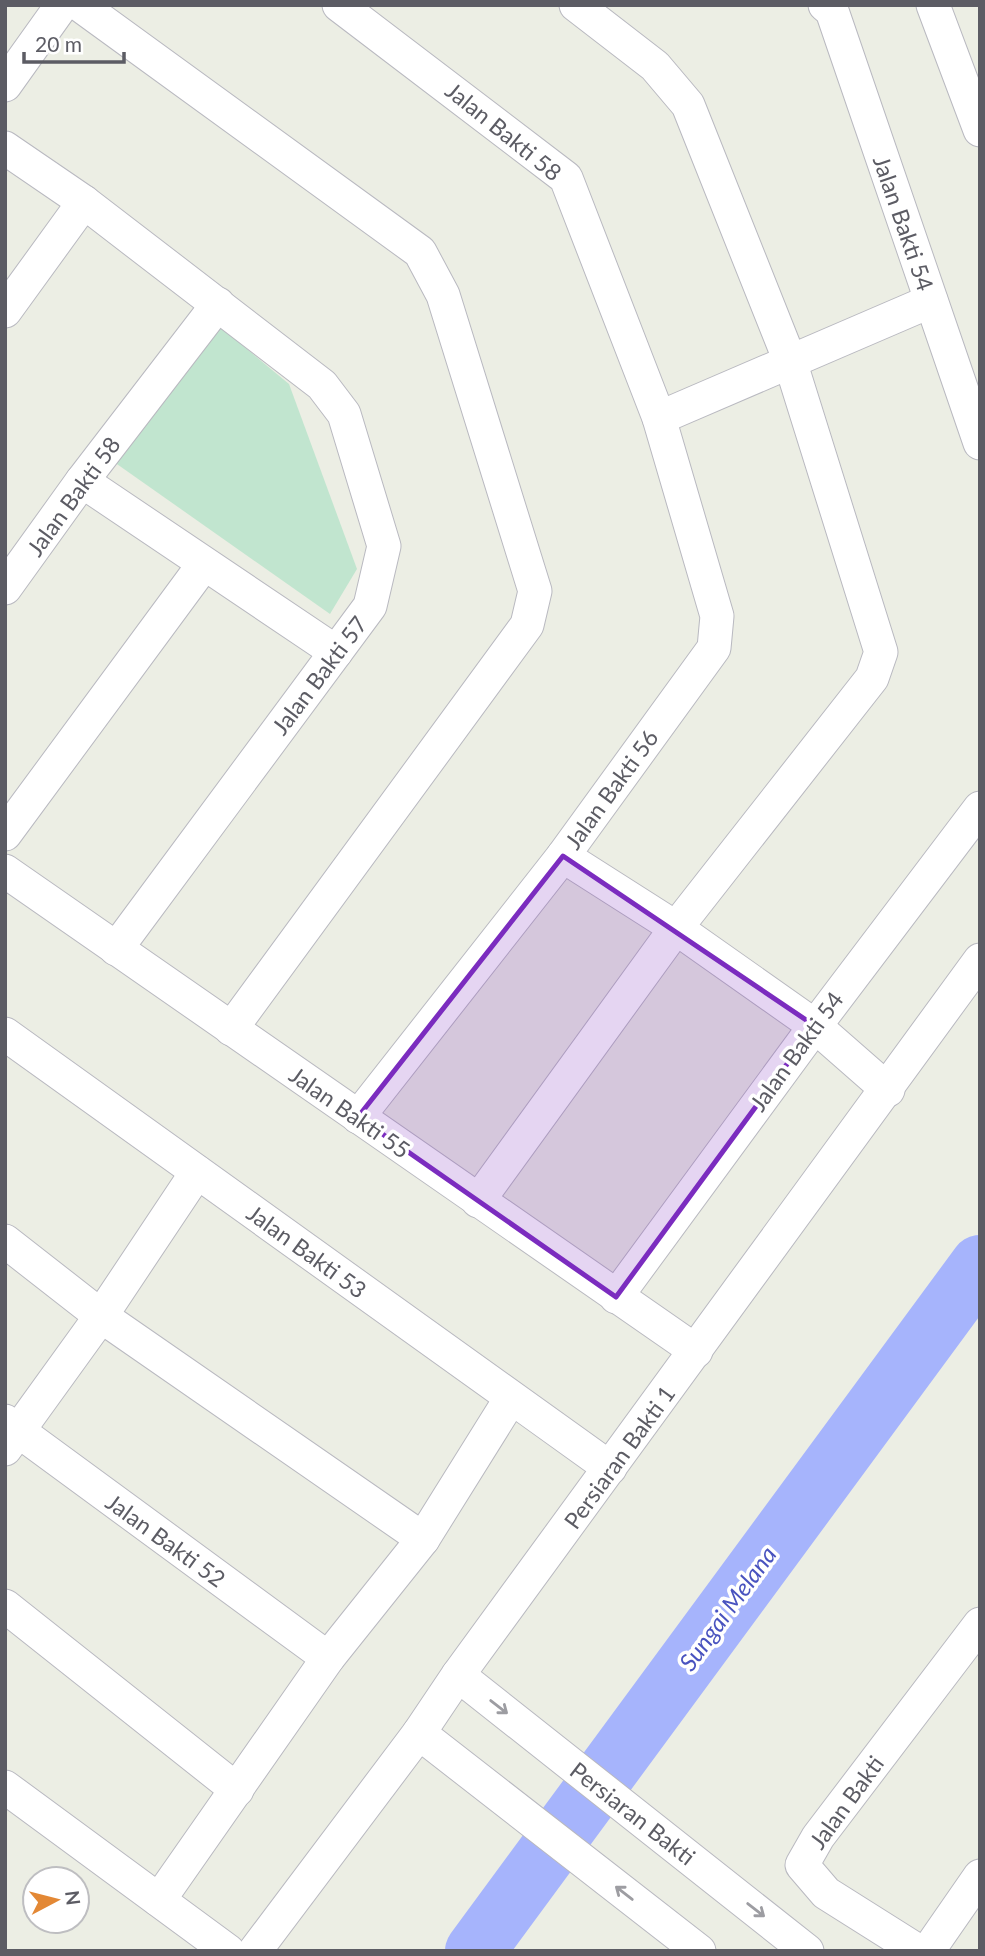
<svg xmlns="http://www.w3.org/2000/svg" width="985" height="1956" viewBox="0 0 985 1956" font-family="Lato,sans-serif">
<rect width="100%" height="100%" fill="#eceee4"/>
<polygon fill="#c1e5cf" points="218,325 289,384 357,569 330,614 114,462"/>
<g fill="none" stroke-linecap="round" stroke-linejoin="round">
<polyline stroke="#a6b4fc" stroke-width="60" points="475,1951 980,1265"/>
<g stroke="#b9b9c0" stroke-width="35">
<g id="minor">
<polyline points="80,5 420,252 443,295 535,591 527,625 231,1029"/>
<polyline points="339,5 566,178 659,418 717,616 714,648 563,856 358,1117"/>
<polyline points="825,5 832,11 980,443"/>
<polyline points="933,5 980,130"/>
<polyline points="5,85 62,5"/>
<polyline points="5,148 84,202 322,385 344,414 384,546 370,606 116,949"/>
<polyline points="5,311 84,202"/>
<polyline points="659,418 931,301"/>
<polyline points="82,481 336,652"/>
<polyline points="5,588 82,481 218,304"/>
<polyline points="5,834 204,564"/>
<polyline points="563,856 676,928 815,1026 888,1090"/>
<polyline points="5,871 696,1351"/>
<polyline points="5,1034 610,1468"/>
<polyline points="478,1201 676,928 872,678 881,652 790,361 688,105 655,66 576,5"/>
<polyline points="5,1241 101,1316 423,1539"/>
<polyline points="616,1297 815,1026 980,808"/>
<polyline points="5,1421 328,1658"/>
<polyline points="5,1449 101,1316 197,1172"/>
<polyline points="5,1606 237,1790"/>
<polyline points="458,1675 807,1951"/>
<polyline points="419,1733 699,1951"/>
<polyline points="5,1787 228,1951"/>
<polyline points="159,1900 328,1658 423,1539 511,1398"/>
<polyline points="255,1951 419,1733 458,1675 980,960"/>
<polyline points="918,1951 826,1893 802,1865 818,1837 980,1624"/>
<polyline points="928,1951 980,1876"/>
</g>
</g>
<use href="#minor" stroke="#fff" stroke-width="33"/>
</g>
<defs><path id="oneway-shaft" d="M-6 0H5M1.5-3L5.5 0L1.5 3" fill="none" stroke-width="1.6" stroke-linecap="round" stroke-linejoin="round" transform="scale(1.75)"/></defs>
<g stroke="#9d9da2">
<use href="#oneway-shaft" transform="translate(499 1707) rotate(38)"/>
<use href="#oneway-shaft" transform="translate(624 1893) rotate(-142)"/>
<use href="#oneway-shaft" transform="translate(756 1910) rotate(38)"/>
</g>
<path fill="#7b2cbf" fill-opacity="0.2" stroke="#7b2cbf" stroke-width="5" stroke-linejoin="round" d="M563,856l252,170 -199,271 -258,-180z"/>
<g text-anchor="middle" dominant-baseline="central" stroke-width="7" stroke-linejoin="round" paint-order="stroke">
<g font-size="23" fill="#5c5c64" stroke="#fff">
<text transform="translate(504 131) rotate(39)">Jalan Bakti 58</text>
<text transform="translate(904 223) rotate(71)">Jalan Bakti 54</text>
<text transform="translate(73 496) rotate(-54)">Jalan Bakti 58</text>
<text transform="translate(319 675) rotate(-53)">Jalan Bakti 57</text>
<text transform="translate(611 789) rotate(-54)">Jalan Bakti 56</text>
<text transform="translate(796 1051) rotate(-54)">Jalan Bakti 54</text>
<text transform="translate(350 1112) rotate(35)">Jalan Bakti 55</text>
<text transform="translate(307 1251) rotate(36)">Jalan Bakti 53</text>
<text transform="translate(619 1457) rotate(-54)">Persiaran Bakti 1</text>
<text transform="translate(166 1540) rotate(36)">Jalan Bakti 52</text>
<text transform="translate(846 1802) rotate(-54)">Jalan Bakti</text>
<text transform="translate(633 1813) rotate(38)">Persiaran Bakti</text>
</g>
<g font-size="24" font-style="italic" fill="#4953bf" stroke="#fff">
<text transform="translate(727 1608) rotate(-54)">Sungai Melana</text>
</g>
</g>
<rect width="985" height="1956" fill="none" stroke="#5c5c64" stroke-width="14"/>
<g transform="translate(56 1900) rotate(83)"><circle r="33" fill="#ffffff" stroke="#bebec1" stroke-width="2"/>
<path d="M0-5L12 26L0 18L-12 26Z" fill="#e38835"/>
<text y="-10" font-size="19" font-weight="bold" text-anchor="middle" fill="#5c5c64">N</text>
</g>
<path d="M24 52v10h100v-10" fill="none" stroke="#5c5c64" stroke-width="3.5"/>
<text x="35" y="52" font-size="21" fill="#5c5c64" stroke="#ffffff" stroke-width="5" paint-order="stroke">20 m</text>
</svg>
